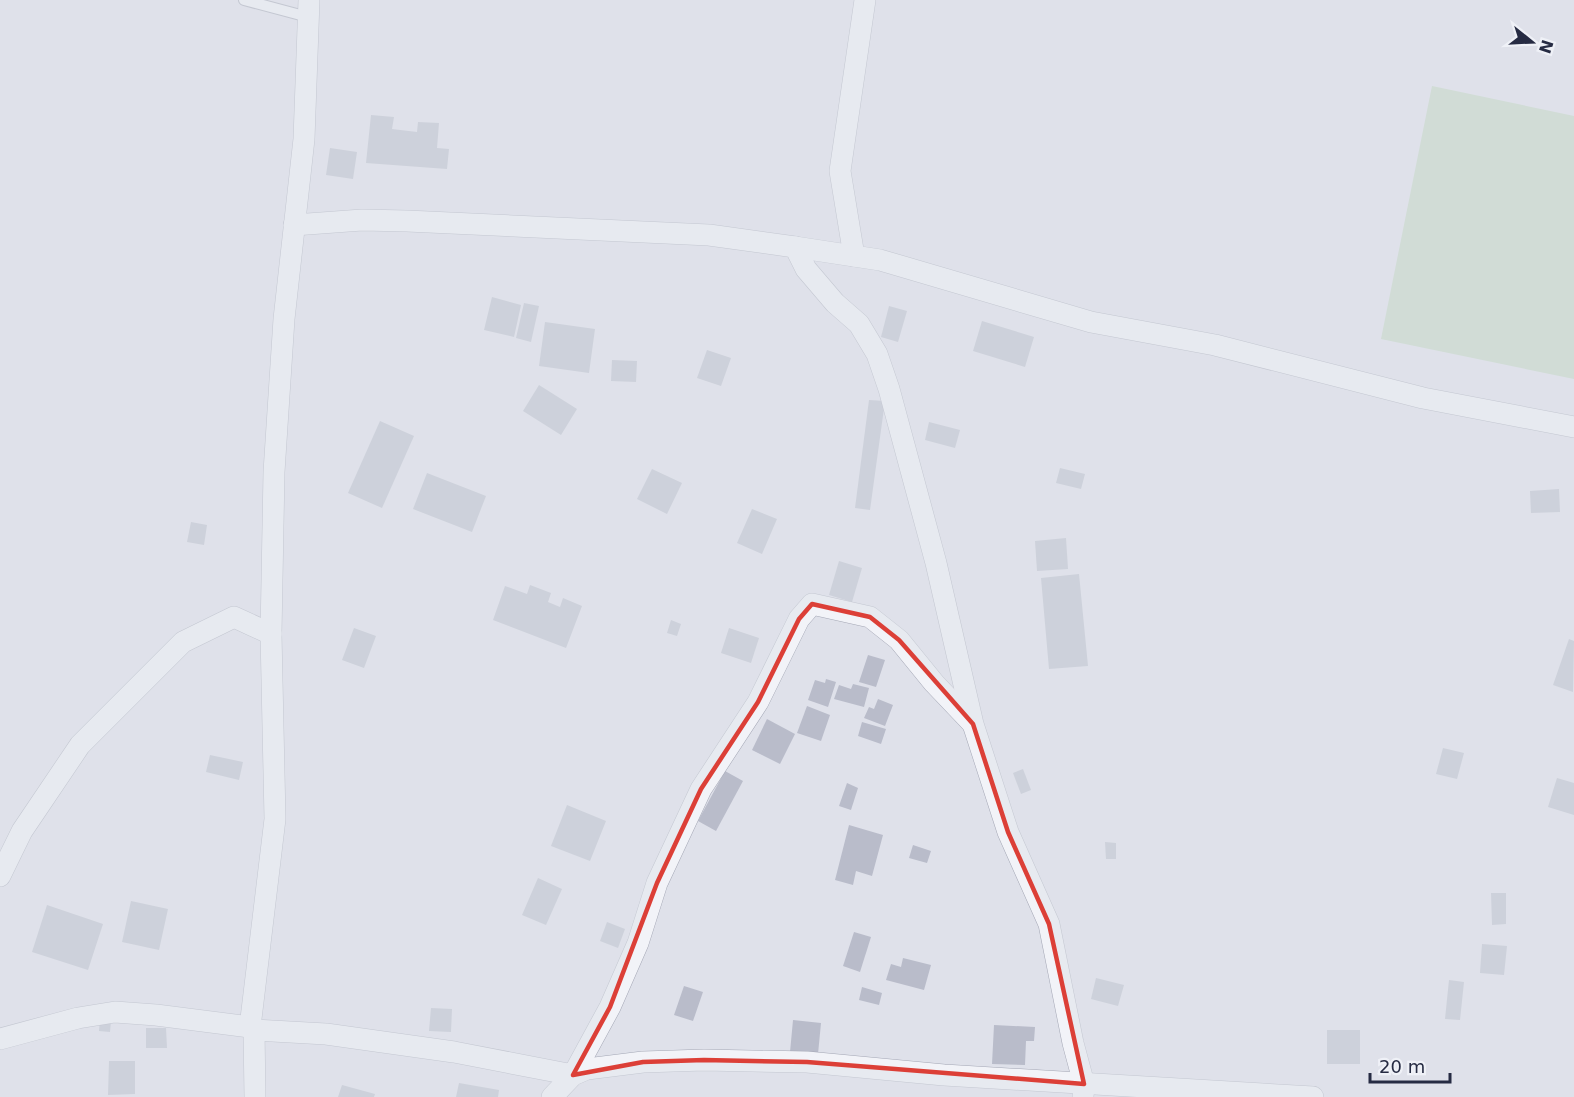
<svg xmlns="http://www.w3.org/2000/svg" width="1574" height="1097" viewBox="0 0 1574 1097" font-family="'DejaVu Sans',sans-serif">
<rect width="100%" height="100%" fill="#dfe1ea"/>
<polygon fill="#c1d5bf" points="1432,86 1574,116 1574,379 1381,339"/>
<g fill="#b9bcca">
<polygon points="371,115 394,117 392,129 417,132 418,122 439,123 437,148 449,149 447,169 366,163"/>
<polygon points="330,148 357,152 353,179 326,175"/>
<polygon points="492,297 521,305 514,337 484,330"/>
<polygon points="524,303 539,306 531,342 516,338"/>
<polygon points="889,306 907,311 898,342 881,337"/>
<polygon points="982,321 1034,337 1025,367 973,351"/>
<polygon points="545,322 595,329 589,373 539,366"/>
<polygon points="707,350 731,358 721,386 697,378"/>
<polygon points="612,360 637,361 636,382 611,381"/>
<polygon points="539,385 577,409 561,435 523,411"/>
<polygon points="869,400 885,401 870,510 855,508"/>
<polygon points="380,421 414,436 382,508 348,493"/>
<polygon points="929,422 960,430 955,448 925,440"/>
<polygon points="1060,468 1085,474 1081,489 1056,483"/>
<polygon points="652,469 682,483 667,514 637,499"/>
<polygon points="427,473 486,496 472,532 413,509"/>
<polygon points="1559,489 1560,512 1531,513 1530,491"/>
<polygon points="752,509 777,519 762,554 737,543"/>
<polygon points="191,522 207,525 204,545 187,542"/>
<polygon points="1066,538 1068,569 1037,571 1035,541"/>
<polygon points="839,561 862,568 852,602 829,595"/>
<polygon points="1079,574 1088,666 1049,669 1041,578"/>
<polygon points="530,585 551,593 548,602 560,607 563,598 582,606 566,648 493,620 505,586 527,594"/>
<polygon points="671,620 681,624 677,636 667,633"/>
<polygon points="354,628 376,636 364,668 342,660"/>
<polygon points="729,628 759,638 751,663 721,653"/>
<polygon points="1569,639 1574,641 1573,692 1553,685"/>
<polygon points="868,655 885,660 876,687 859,682"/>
<polygon points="826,679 836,682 828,707 808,700 815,680 825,683"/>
<polygon points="853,684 869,688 864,707 834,699 839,685 851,689"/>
<polygon points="878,699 893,705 885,726 864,718 869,707 874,709"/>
<polygon points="807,706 830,715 821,741 797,733"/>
<polygon points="767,719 795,734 780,764 752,750"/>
<polygon points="862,722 886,729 881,744 858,736"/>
<polygon points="1443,748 1464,753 1457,779 1436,774"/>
<polygon points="210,755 243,762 239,780 206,772"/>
<polygon points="1023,769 1031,790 1021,794 1013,773"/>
<polygon points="725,771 743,781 716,831 698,821"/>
<polygon points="1557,778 1574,783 1574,815 1548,807"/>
<polygon points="847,783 858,788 851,810 839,806"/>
<polygon points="567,805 606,821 590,861 551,846"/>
<polygon points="849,825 883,835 872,876 856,871 853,885 835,880"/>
<polygon points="1105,842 1116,843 1116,859 1106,859"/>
<polygon points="913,845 931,851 927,863 909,858"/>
<polygon points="538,878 562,889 546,925 522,915"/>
<polygon points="1491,893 1506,893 1506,924 1492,925"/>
<polygon points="131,901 168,909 159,950 122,942"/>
<polygon points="47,905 103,924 88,970 32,952"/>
<polygon points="607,922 625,929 618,948 600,941"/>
<polygon points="854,932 871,937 860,972 843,966"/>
<polygon points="1482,944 1507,946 1504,975 1480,973"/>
<polygon points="903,958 931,965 924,990 886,980 891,964 901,967"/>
<polygon points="1096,978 1124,985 1118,1006 1091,999"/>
<polygon points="1449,980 1464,982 1460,1020 1445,1019"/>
<polygon points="684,986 703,992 693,1021 674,1015"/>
<polygon points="862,987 882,993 879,1005 859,1000"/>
<polygon points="431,1008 452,1009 451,1032 429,1031"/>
<polygon points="100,1020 111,1021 110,1032 99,1031"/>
<polygon points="793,1020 821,1023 818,1054 790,1052"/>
<polygon points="994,1025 1035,1027 1034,1041 1026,1041 1025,1065 992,1064"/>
<polygon points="146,1028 166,1028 167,1048 146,1048"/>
<rect x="1327" y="1030" width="33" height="34"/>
<polygon points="109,1061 135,1061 135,1094 108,1095"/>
<polygon points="459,1083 499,1090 498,1097 456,1097"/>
<polygon points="342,1085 375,1094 374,1097 338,1097"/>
</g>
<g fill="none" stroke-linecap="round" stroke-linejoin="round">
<g stroke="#a4a7b5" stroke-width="12">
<polyline id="lane" points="244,0 308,17"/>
</g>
<g stroke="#a4a7b5" stroke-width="22">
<g id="street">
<polyline points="294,225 362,220 407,221 709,235 795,247 806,269 835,303 859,324 877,354 889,389 936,563 973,724 1008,832 1049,924 1073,1043 1084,1084 1083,1097"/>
<polyline points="795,247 880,260 1091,322 1215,345 1423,398 1574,427"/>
<polyline points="854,256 840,171 865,0"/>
<polyline points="0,876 22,831 80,745 183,642 234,617 271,634"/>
<polyline points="254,1030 326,1034 454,1052 573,1075 610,1007 638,943 657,883 701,789 758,702 799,619 812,604 870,617 899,640 934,683 972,723"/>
<polyline points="0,1039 78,1018 115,1012 156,1015 250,1027"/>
<polyline points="255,1097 254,1030 250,1027 275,819 271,634 274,472 284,319 304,139 309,0"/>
<polyline points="552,1097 573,1075 587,1069 643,1062 704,1060 807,1062 944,1075 1313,1097"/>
</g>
</g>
<use href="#lane" stroke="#f2f3f8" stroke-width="10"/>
<use href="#street" stroke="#f2f3f8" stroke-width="21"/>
</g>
<path d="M0 0H1574V1097H0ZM812,604l58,13 29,23 74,84 35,108 41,92 35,160 -277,-22 -103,-2 -61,2 -70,13 37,-68 47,-124 44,-94 57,-87 41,-83z" fill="#dfe1ea" fill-opacity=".55" fill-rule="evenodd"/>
<path fill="none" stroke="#dc3f37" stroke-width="4.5" stroke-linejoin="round" d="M812,604l58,13 29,23 74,84 35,108 41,92 35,160 -277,-22 -103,-2 -61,2 -70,13 37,-68 47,-124 44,-94 57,-87 41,-83z"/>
<g transform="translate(1532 42) rotate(108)" stroke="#eff1f7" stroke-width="4.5" paint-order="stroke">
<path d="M0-4.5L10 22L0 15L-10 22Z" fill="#262b43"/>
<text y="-9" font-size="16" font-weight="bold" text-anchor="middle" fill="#262b43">N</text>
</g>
<path d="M1370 1073v9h80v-9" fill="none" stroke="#262b43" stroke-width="3"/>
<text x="1379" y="1073" font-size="18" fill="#262b43" stroke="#eff1f7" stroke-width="4.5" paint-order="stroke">20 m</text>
</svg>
